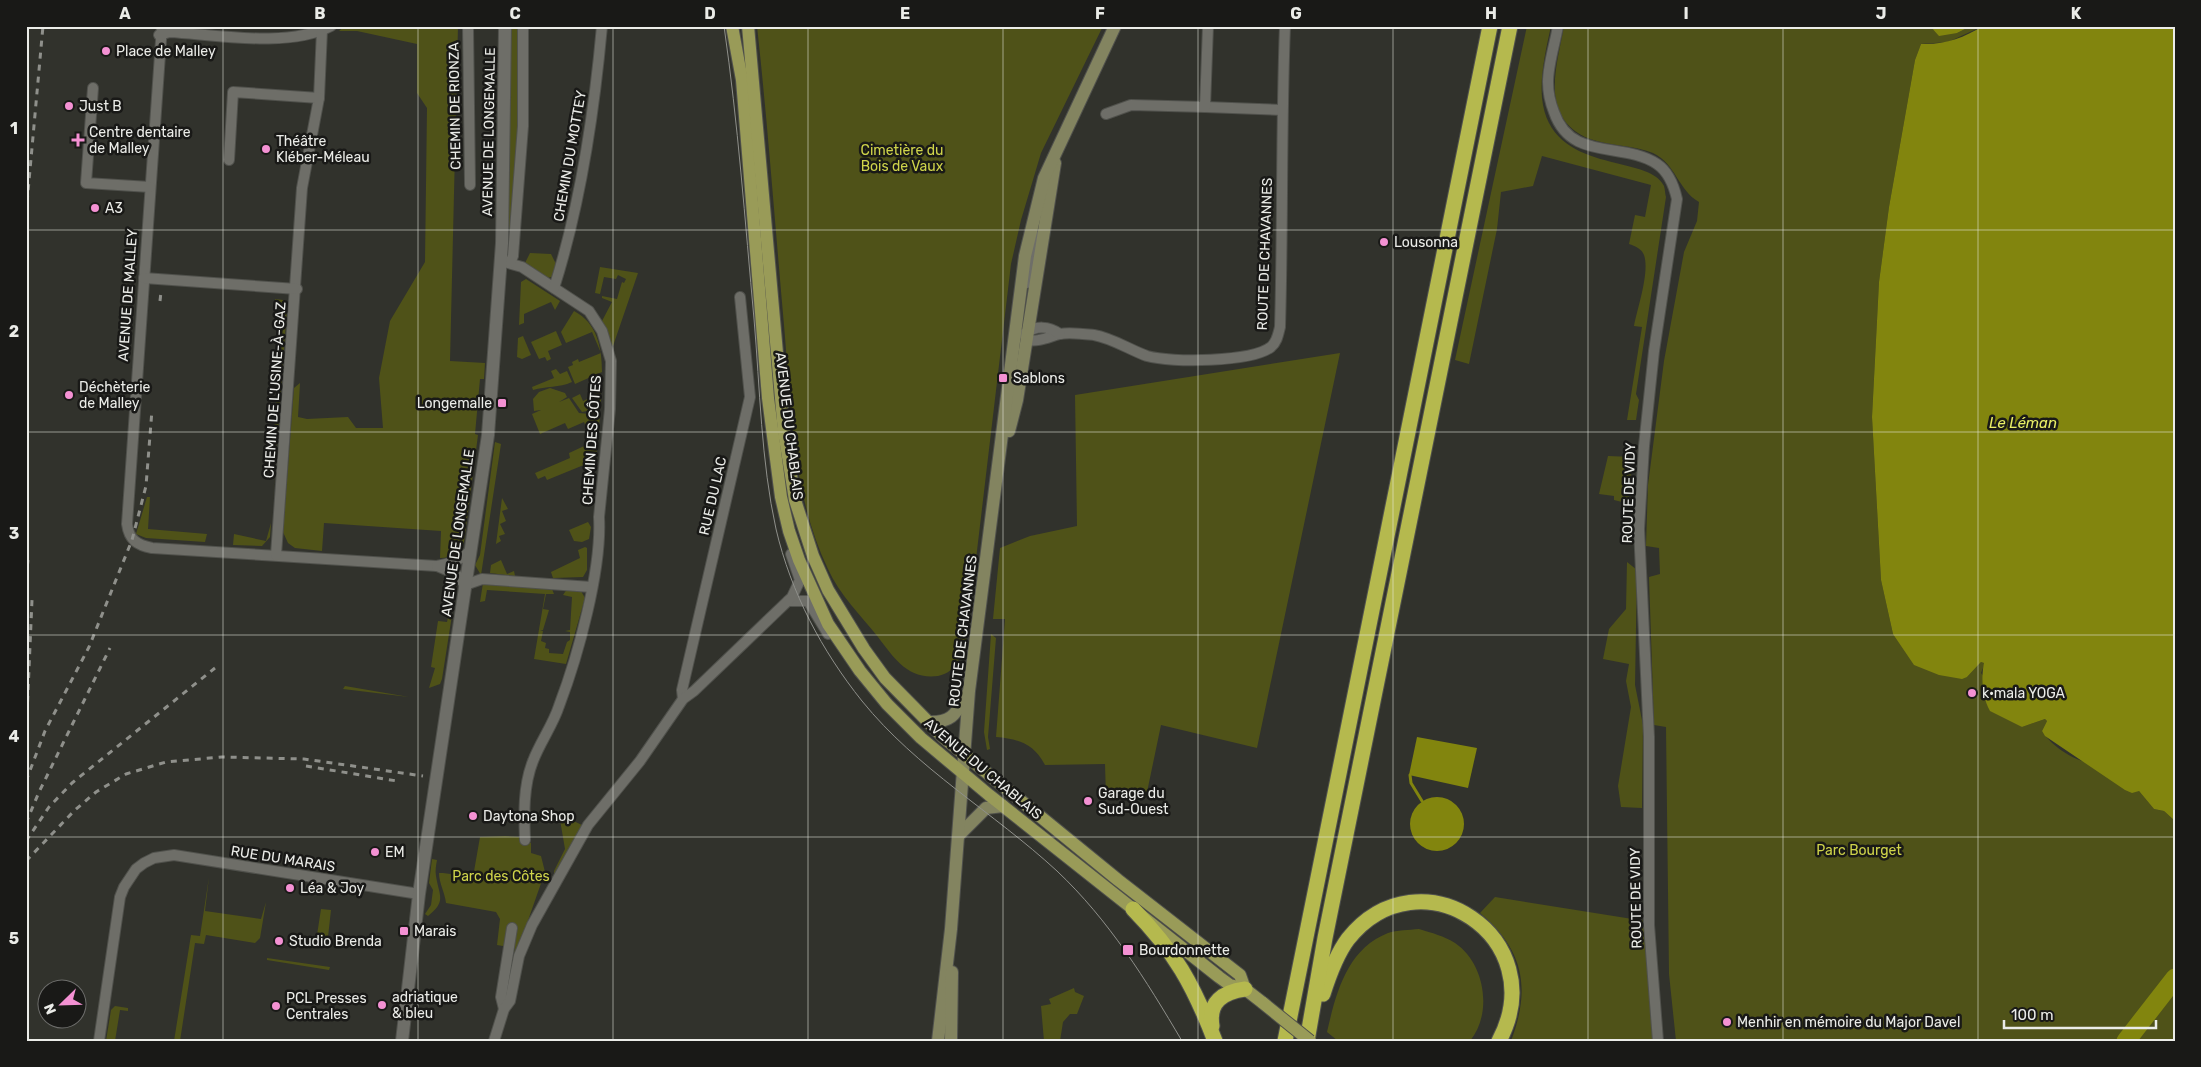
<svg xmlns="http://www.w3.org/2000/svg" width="2201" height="1067" viewBox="0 0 2201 1067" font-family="Rubik,sans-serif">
<rect width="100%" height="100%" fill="#31322c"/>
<g fill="#4f5218">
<path d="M345,26h113l-8,335 35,2 -1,16h-4l-5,55 3,1 -14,107c-5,11 -11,16 -24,16l1,-27 -117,-8 -2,28 -27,-3 -7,-5 -5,-11 11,-144 6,-5 -2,34 9,2 41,-2 8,11h27l-4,-50 11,-57 35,-59 2,-154 -10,-15v-49l-60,-13h-18z"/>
<polygon points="510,26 519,26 519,111 510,240 507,240"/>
<path d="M757,26h346l-62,127 -20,67 -10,44 -44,371c-3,17 -9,37 -29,41 -30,4 -44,-18 -60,-39 -17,-21 -39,-43 -50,-68 -36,-75 -37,-163 -44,-244 -9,-100 -16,-199 -27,-299z"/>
<path d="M1527,26h24c-5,23 -11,49 -9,72 8,78 107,55 122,88 1,3 1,8 2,11l-30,197 3,6 -3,20h-9l15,-93 -8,-1c3,-17 16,-54 10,-71 -2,-6 -9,-9 -15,-11l6,-29 10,2 6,-32 -109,-29 -9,30 -32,6 -4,37 -28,135 -14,-4z"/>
<path d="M1564,26h366l4,4 23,3 14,-7h12l-35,16 -27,2 -6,16 -26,147 -10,75 -7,135 9,163 12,54 74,43 14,-15 4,1 -4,10 41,54 23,-8 2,2 -5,10c10,16 34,31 53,33l-1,4 45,23 15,18 10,2 11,10v220h-499l-7,-67 -3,-247 -12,-2 -5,-148 11,-3 -1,-26 -13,-2 2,-61 16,-124 20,-109 13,-31 2,-19c-21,-12 -23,-38 -46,-49 -19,-8 -43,-7 -63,-14 -52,-21 -33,-72 -26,-113z"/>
<polygon points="530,253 551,254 557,266 555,276 548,278 525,263"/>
<polygon points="600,267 638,273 613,346 610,344 602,321 612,302 602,298 602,296 617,299 622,282 624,283 626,279 618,275 616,279 604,277 600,294 595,293"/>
<polygon points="526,279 560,301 555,310 551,302 524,314 524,323 519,325 521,282"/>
<polygon points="275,299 283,300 287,309 270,537 262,546 233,545 234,534 266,541 271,523 277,445 273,444 284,308 284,303 275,302"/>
<path d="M574,311c23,12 28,36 28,61l-27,12 -7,-17 5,-2 -1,-3 6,-3 1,3 22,-9 -9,-21 -26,11 -5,-11z"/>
<polygon points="556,331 562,345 548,351 551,359 547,361 545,357 539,359 531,342"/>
<polygon points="523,336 531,355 522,359 517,357 518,338"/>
<path d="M1340,353l-83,395 -96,-23 -15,72 -40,1 -1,-34 -60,1c-11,-21 -26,-26 -49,-28l9,-118h-12l7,-71 30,-12 47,-10 -2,-131z"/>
<path d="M556,369l4,5 7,-3 5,11c-13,6 -26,4 -39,8l-1,-3 22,-9 -3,-7z"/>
<polygon points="601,384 601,408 582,412 572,398 580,394 583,401 596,395 593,388"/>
<polygon points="550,388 565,393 567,397 559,402 569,398 579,413 600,415 596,460 547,480 545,476 538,479 535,473 570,458 569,453 593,442 584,422 568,429 565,423 540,434 532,414 541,410 534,411 533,399 539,392"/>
<polygon points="495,442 501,444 481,575 475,565 480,555"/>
<polygon points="1608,456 1632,457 1627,527 1625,528 1621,527 1626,503 1614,500 1614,496 1599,494"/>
<polygon points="147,497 150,497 148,529 207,534 205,542 146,538 136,534"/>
<polygon points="502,498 508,509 502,511 506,521 500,524 505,534 499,536 501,541 496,544"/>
<polygon points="588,522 591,527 589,539 582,542 574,541 569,530"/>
<polygon points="585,547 587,548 587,570 583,577 553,578 551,572 580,558 578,550"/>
<polygon points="501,560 507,574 514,571 515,576 490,573 491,565"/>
<polygon points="1627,562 1637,570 1635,685 1643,725 1642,808 1621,807 1618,786 1631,707 1626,681 1629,664 1603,659 1609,629 1626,609"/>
<polygon points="483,583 552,589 554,594 546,594 543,609 549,610 543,630 540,630 543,631 541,641 546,643 545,648 549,649 549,653 563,654 567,642 570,640 570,632 565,631 570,630 572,597 563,595 567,589 581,591 585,598 566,664 534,659 545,594 487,590 485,601 480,602"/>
<polygon points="449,613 452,615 442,679 440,684 429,688 435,668 431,667 438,621 447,622"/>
<polygon points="991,634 996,638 988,737 990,749 987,750 984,732"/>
<polygon points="345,686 409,697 343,689"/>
<polygon points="559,814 584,826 554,878 554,871 565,849"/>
<path d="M505,836l14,1 12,6v10l10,3 4,16 -33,94 3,-18 -18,-3 3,-26 -4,-7 -50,-9c-1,-10 -7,-20 -7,-30h4l30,4 7,-40z"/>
<path d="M432,859l5,1c-1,5 -2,11 -1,16 3,20 11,25 -8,40l-3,-2 6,-9 2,-15 -4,-7z"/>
<polygon points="209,877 205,911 261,919 266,902 260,938 255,943 206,935 204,944 195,943 180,1041 174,1041 191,935 200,936"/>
<path d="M1495,897l150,24 9,120h-143c20,-53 13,-91 -31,-128z"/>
<polygon points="321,909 331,910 328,937 317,935"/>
<path d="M1419,929c13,4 25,7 36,14 30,20 38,70 15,98h-132l-11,-9c9,-39 20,-83 61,-99 9,-3 21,-3 31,-4z"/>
<polygon points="267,958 330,967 329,970 267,960"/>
<polygon points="1074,988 1075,992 1084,996 1077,1014 1070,1014 1063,1022 1060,1041 1044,1041 1041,1006 1051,1004 1049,999"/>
<polygon points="115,1006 128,1008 128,1011 120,1010 115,1041 106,1041 111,1010"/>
</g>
<g fill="#82850e">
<polygon points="1930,26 1971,26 1957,33 1939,36"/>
<path d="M1983,26h192v795l-11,-10 -10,-2 -15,-18 -7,2 -7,-3 -80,-54 -3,-5 5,-10 -2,-2 -23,8 -32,-16c-8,-14 -9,-34 -6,-48l-3,-1 -14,15 -5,2 -23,-4 -25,-10 -21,-31 -12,-54 -9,-163 7,-135 10,-75 26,-147 6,-16c24,1 42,-6 62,-18z"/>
<polygon points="1417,737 1477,748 1468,788 1409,775"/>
<circle cx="1437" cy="824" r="27"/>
</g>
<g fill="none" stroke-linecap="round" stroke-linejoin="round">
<polyline stroke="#82850e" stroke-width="3" points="1410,775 1411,783 1422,801"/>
<polyline stroke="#82850e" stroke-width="19" points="2126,1041 2175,978"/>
<g stroke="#50514c" stroke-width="12">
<g id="minor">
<path d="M162,26l-35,498c2,16 10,21 25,24l285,18 19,8 9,11 17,-6 109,8"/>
<polyline points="468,26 470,185"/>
<path d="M1558,26c-3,18 -10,38 -10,56 0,11 2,20 6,30 17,50 69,29 103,52 12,8 17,22 20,35l-23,152 -10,95 -5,83 10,208v188l9,116"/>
<path d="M159,35l11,-3c47,3 119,16 161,-6"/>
<polyline points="93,88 86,183 150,187"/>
<polyline points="319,98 322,30"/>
<polyline points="1205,107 1282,110"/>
<polyline points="1106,114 1131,105 1205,107 1208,26"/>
<polyline points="229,160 233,92 319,98 302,188 276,555"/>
<path d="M501,261l21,6 67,44 13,20 9,30 -1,48 -11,108c3,52 -21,139 -40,189 -6,19 -19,36 -26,55 -10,25 -9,54 -8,79"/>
<polyline points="510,263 513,256 523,126 523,26"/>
<polyline points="144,278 297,289"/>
<polyline points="1027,283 1034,245 1033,233"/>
<path d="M554,288c27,-85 40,-173 48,-262"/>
<path d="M1024,334l3,6c13,2 21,-3 33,-6 9,-2 25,0 34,1 18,3 36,15 53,21 24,7 105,6 124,-9 6,-5 7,-12 9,-20 3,-100 1,-200 5,-301"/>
<path d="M1024,334c12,-9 25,-8 36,0"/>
<path d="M437,566c13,-3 25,-5 34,-17"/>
<polyline points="788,601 808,601 828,634"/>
<polyline points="683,699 682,690 750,397 740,297"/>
<polyline points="504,1009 501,997 512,928"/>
<polyline points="99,1041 120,897 124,887 136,869 144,863 154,858 174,855 419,894"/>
<polyline points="494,1041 504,1009 510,1001 519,956 532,925 588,825 640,761 683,699 694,691 792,597 800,580 791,554"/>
</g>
</g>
<g stroke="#50514c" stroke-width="14">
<polyline id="tertiary" points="402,1041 419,894 488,435 502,243 505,26"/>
</g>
<g stroke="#50514c" stroke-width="14">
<g id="secondary">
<polyline points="1009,431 1017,400 1055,163"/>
<path d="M928,722c25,1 28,-9 40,-29"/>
<polyline points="959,835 986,808 1003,806"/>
<polyline points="938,1041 951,929 969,691 1025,256 1044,178 1115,26"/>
<polyline points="951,1041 952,972"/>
</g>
</g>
<g stroke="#50514c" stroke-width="14">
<g id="primary">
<polyline points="732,26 742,80 768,398 781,497 789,531 799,560 828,624 860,671 887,704 921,738 989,795 1219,977 1230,985 1245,989 1263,1003"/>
<polyline points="748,26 784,432 795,500 813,556 828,590 864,649 885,678 943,737 1118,880 1240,975 1245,989"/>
</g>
</g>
<g stroke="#50514c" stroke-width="17">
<g id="motorway">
<path d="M1133,909c42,43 60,75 82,132"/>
<path d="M1323,994c6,-19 13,-39 25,-55 72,-90 206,-1 151,102"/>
<path d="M1212,1026c-4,-24 11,-34 33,-37"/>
<polyline points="1285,1041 1490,26"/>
<polyline points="1307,1041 1325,938 1510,26"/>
</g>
</g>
<use href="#minor" stroke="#6e6e68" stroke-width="10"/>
<use href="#tertiary" stroke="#6e6e68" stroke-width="12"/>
<use href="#secondary" stroke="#838460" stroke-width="12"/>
<use href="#primary" stroke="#999b58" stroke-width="12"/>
<use href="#motorway" stroke="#b5b94e" stroke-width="15"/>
<path stroke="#8f908b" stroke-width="1" d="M724,26c14,97 21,195 30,293 6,69 7,142 22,210 15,64 46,122 86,172 55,68 131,111 195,170 52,49 89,109 125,170"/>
<g stroke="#8f908b" stroke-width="3" stroke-dasharray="6 6" stroke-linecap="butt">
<polyline points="26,214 43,26"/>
<polyline points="160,301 161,292"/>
<polyline points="26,578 28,560"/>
<polyline points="26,738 32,600"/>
<polyline points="306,766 397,781"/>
<polyline points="26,781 45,731 89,647 132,540 146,486 152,410"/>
<polyline points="26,823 39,792 110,648"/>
<polyline points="26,841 49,807 72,783 215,668"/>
<polyline points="26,861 75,810 96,792 126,774 166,762 222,757 304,759 423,776"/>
</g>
<g stroke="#50514c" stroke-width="14" stroke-linecap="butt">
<polyline id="primary-bridge" points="1263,1003 1310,1041"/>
</g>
<use href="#primary-bridge" stroke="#999b58" stroke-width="12"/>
</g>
<path fill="none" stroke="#ebece8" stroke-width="1" stroke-opacity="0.55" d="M223,26v1015M418,26v1015M613,26v1015M808,26v1015M1003,26v1015M1198,26v1015M1393,26v1015M1588,26v1015M1783,26v1015M1978,26v1015M26,230h2149M26,432h2149M26,635h2149M26,837h2149"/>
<g fill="#f491d3" stroke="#191917" stroke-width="2">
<circle cx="106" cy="51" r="5"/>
<circle cx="69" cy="106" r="5"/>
<path d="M75.5 132.5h5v5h5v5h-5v5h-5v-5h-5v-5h5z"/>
<circle cx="266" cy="149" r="5"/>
<circle cx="95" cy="208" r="5"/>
<circle cx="1384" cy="242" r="5"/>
<rect x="998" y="373" width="10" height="10" rx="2.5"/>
<circle cx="69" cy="395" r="5"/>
<rect x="497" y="398" width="10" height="10" rx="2.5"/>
<circle cx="1972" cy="693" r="5"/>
<circle cx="1088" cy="801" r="5"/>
<circle cx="473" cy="816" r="5"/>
<circle cx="375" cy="852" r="5"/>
<circle cx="290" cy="888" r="5"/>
<rect x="399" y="926" width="10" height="10" rx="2.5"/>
<circle cx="279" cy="941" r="5"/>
<rect x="1122" y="944" width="12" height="12" rx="2.5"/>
<circle cx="382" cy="1005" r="5"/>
<circle cx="276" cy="1006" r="5"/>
<circle cx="1727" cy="1022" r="5"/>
</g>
<g text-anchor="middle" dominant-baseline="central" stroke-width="5" stroke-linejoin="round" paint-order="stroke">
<g font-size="14" fill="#ebece8" stroke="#191917" text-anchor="start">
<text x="116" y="51">Place de Malley</text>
<text x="79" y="106">Just B</text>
<text x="89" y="132">Centre dentaire<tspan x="89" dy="16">de Malley</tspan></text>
<text x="276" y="141">Théâtre<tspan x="276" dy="16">Kléber-Méleau</tspan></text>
<text x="105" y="208">A3</text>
<text x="1394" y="242">Lousonna</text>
<text x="1013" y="378">Sablons</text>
<text x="79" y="387">Déchèterie<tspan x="79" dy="16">de Malley</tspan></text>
<text x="492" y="403" text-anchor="end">Longemalle</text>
<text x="1982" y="693">k·mala YOGA</text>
<text x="1098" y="793">Garage du<tspan x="1098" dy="16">Sud-Ouest</tspan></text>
<text x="483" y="816">Daytona Shop</text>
<text x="385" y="852">EM</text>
<text x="300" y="888">Léa &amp; Joy</text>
<text x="414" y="931">Marais</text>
<text x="289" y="941">Studio Brenda</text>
<text x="1139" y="950">Bourdonnette</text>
<text x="392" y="997">adriatique<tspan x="392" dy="16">&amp; bleu</tspan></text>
<text x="286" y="998">PCL Presses<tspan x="286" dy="16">Centrales</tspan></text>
<text x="1737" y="1022">Menhir en mémoire du Major Davel</text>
</g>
<g font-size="14" fill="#ebece8" stroke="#191917">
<text transform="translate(455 106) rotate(-91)">CHEMIN DE RIONZA</text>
<text transform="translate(489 132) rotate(-89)">AVENUE DE LONGEMALLE</text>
<text transform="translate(570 156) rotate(-80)">CHEMIN DU MOTTEY</text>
<text transform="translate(1265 254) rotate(-88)">ROUTE DE CHAVANNES</text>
<text transform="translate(128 295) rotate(-86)">AVENUE DE MALLEY</text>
<text transform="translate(275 390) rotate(-86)">CHEMIN DE L'USINE-À-GAZ</text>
<text transform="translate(789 426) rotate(83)">AVENUE DU CHABLAIS</text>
<text transform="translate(592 440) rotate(-86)">CHEMIN DES CÔTES</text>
<text transform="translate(1629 493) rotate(-88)">ROUTE DE VIDY</text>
<text transform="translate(713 496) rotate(-77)">RUE DU LAC</text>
<text transform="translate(458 533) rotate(-82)">AVENUE DE LONGEMALLE</text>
<text transform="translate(963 631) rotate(-83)">ROUTE DE CHAVANNES</text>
<text transform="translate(983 769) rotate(40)">AVENUE DU CHABLAIS</text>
<text transform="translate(283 859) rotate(9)">RUE DU MARAIS</text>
<text transform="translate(1636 898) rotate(-91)">ROUTE DE VIDY</text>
</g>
<g font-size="14" fill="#cfd44a" stroke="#191917">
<text x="902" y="150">Cimetière du<tspan x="902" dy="16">Bois de Vaux</tspan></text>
<text x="1859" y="850">Parc Bourget</text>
<text x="501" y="876">Parc des Côtes</text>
</g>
<g font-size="15" font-style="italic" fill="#e8ee66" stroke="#191917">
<text x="2023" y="423">Le Léman</text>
</g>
</g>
<rect width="2201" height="1067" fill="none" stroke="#191917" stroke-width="55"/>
<g transform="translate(62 1004) rotate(247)"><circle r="24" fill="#191917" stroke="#6d6d6b"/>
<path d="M0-4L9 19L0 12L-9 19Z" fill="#f491d3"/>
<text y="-8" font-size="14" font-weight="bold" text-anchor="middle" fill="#ebece8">N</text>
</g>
<path d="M2004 1020v8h152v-8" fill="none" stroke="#ebece8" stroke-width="2.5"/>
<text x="2011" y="1020" font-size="15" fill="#ebece8" stroke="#191917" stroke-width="4" paint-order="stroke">100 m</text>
<rect x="28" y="28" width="2146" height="1012" fill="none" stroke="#ebece8" stroke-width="2"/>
<g font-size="16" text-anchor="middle" font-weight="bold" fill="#ebece8">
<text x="125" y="19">A</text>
<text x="320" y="19">B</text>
<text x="515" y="19">C</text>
<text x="710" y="19">D</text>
<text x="905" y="19">E</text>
<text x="1100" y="19">F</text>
<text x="1296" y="19">G</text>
<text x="1491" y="19">H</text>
<text x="1686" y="19">I</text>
<text x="1881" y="19">J</text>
<text x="2076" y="19">K</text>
<text x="14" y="134">1</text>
<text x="14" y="337">2</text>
<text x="14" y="539">3</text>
<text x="14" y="742">4</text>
<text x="14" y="944">5</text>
</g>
</svg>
